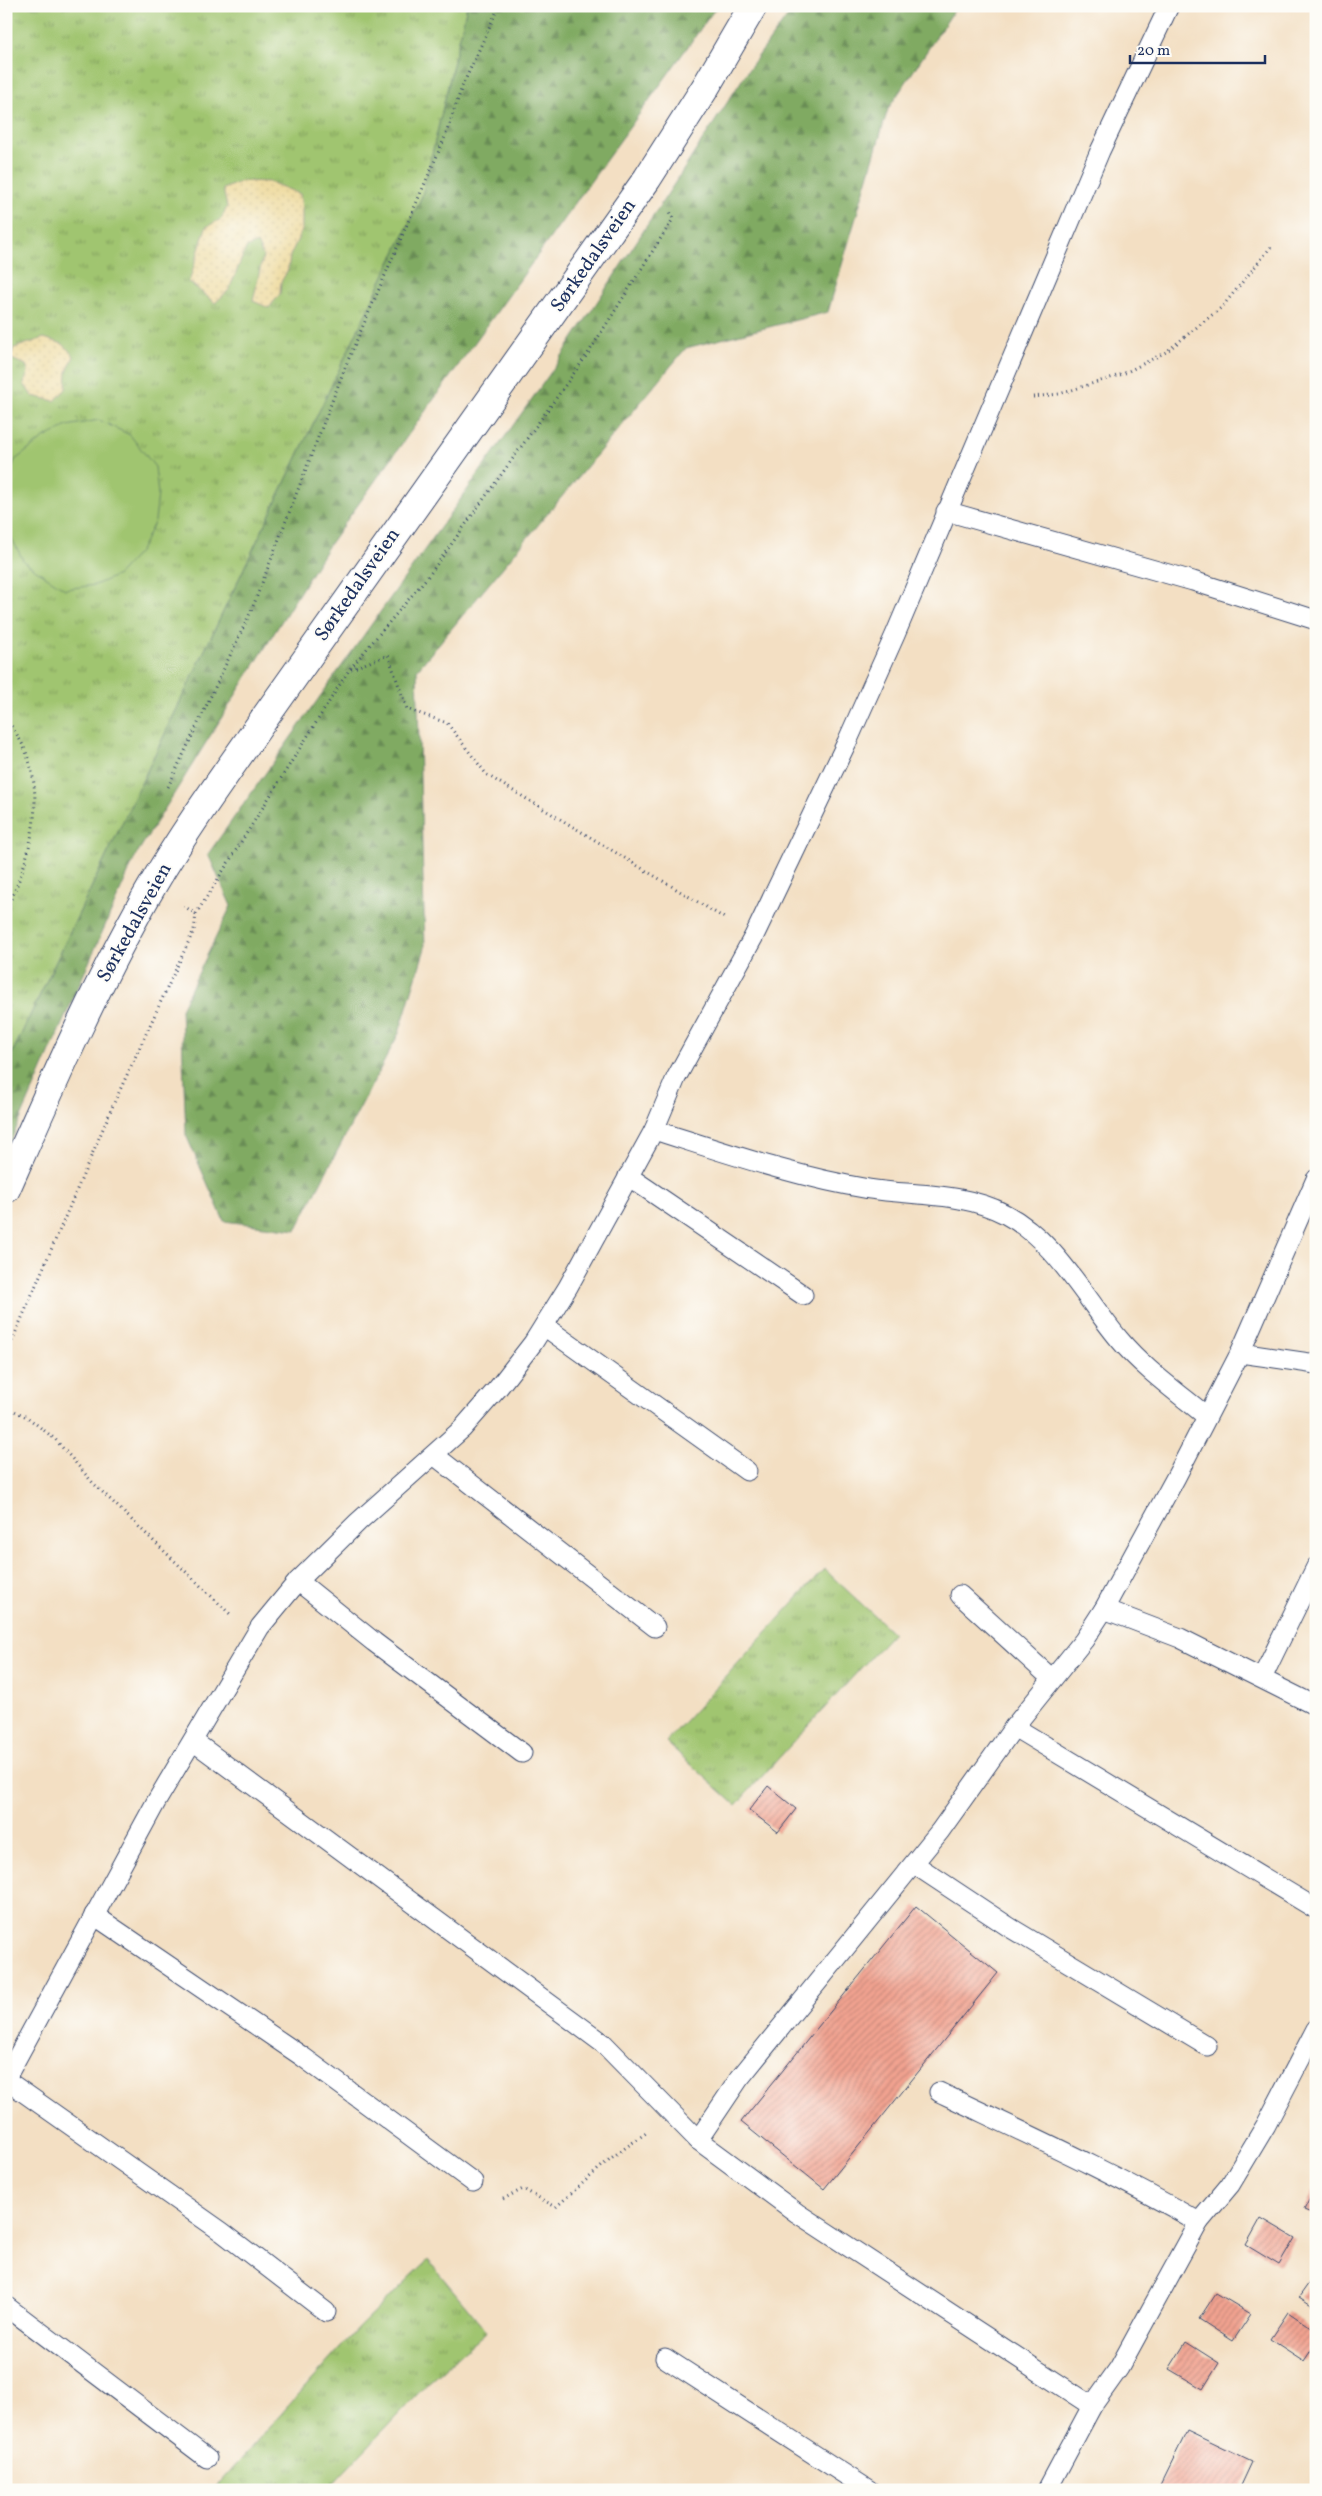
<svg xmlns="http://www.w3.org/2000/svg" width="1322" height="2496" viewBox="0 0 1322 2496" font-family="Vollkorn,serif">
<defs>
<pattern id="grass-tufts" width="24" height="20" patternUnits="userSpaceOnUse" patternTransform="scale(1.25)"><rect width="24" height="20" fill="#a0c570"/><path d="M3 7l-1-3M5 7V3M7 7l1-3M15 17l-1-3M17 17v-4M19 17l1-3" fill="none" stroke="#82a05f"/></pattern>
<pattern id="forest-firs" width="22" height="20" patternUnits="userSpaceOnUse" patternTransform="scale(1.25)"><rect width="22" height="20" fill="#80aa62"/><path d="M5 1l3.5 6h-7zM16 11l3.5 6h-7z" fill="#688b54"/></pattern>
<pattern id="sand-dots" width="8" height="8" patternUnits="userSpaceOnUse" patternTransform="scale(1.25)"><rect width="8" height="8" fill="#eeda9e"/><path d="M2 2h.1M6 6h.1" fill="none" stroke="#ccbb8a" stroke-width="1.8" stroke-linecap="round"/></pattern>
<pattern id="building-hatch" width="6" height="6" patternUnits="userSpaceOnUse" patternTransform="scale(1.25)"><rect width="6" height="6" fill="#f2a390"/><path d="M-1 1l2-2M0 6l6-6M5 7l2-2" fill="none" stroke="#c38579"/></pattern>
</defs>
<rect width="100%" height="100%" fill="#fdfcf7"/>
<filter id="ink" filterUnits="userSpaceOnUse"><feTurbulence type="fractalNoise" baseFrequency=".02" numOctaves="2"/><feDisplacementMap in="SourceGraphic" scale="10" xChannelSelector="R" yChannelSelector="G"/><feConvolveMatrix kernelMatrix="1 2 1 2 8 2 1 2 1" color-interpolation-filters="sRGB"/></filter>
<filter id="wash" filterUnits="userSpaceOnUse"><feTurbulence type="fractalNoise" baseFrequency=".0096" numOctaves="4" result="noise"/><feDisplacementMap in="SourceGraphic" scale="20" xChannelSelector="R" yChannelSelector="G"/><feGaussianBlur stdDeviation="1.12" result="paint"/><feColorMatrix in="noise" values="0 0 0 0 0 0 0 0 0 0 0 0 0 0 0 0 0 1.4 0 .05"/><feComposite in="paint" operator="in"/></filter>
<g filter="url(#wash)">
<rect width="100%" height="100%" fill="#f3dfc3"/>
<g fill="url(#grass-tufts)" stroke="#5e7a67">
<polygon points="6,6 467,6 422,196 6,1066"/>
<polygon points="824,1569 893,1633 736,1805 666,1742"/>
<polygon points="428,2260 487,2331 429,2382 327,2490 213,2490 359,2327"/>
</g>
<g fill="url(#forest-firs)" stroke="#4e6c60">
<polygon points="467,6 717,6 329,545 136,855 6,1152 6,1066 422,196"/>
<polygon points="795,6 957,6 888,109 828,312 686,348 417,670 425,948 399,1033 296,1230 224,1221 186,1135 181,1009 231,906 208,854 556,365 751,66"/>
</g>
<g fill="url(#sand-dots)" stroke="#84847e">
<polygon points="242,181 270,182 300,194 302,209 302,230 290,256 288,270 281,282 280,294 269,308 253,301 263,256 257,243 246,248 229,290 215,303 189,282 206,227 221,219 227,207 223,189"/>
<polygon points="44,338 63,344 74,356 67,372 66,389 55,401 32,396 24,384 28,372 26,365 9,358 14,348"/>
</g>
<polygon fill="#a0c570" stroke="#5e7a67" points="99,420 130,435 155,467 158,494 155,521 140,551 118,575 95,585 65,589 24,562 6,527 6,485 15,460 44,438 67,426"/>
<g id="blocks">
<g fill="url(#building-hatch)">
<polygon points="768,1786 796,1809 778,1832 749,1810"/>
<polygon points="916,1906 998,1973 824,2189 741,2122"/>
<polygon points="1316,2186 1316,2215 1304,2210"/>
<polygon points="1261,2218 1295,2238 1279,2265 1246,2245"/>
<polygon points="1316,2273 1316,2308 1299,2297"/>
<polygon points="1216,2293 1251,2314 1233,2341 1199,2319"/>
<polygon points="1288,2312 1316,2331 1316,2343 1304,2361 1270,2339"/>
<polygon points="1186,2342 1219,2363 1203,2389 1169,2369"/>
<polygon points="1187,2431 1252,2462 1239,2490 1158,2490"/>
</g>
</g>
</g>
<g filter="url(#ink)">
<use href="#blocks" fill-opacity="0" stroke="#3b496d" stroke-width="1"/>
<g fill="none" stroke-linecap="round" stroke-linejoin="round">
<g stroke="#3b496d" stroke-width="21">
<g id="lane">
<polyline points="946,511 1193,581 1316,620"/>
<path d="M654,1130c70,22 142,47 215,59 45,7 95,3 136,25 50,26 79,83 114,125 24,29 58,53 87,77"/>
<polyline points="628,1176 803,1295"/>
<polyline points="544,1326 747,1471"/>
<polyline points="1240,1353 1316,1364"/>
<polyline points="434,1455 655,1627"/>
<polyline points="298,1581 374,1642 522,1753"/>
<polyline points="960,1595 1052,1679"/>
<polyline points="1104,1609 1180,1638 1316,1706"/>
<polyline points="1262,1678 1316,1567"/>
<polyline points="1014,1727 1316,1909"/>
<polyline points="193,1741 604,2044 698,2140 797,2213 1092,2406"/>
<polyline points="914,1864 1009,1927 1207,2046"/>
<polyline points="94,1915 303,2057 473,2182"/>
<polyline points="6,2078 156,1802 260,1627 298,1581 358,1522 462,1429 498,1388 533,1343 568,1287 654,1130 676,1078 754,936 847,742 895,635 1100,151 1169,6"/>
<polyline points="6,2080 222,2232 326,2312"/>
<path d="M939,2092c88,42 176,82 260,130"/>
<polyline points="698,2140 739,2079 940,1831 1014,1727 1084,1640 1104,1609 1176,1477 1240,1353 1316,1179"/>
<polyline points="6,2306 207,2458"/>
<polyline points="665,2358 869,2490"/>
<polyline points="1047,2490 1092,2406 1119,2368 1199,2222 1230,2185 1266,2125 1316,2029"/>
</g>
</g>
<g stroke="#3b496d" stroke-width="30">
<path id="secondary" d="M6,1189c46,-104 91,-208 148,-306 34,-58 74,-112 112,-167l381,-537 58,-91 48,-82"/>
</g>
<g stroke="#3b496d" stroke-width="3" stroke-dasharray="1 4" stroke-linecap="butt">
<polyline points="1033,397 1059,394 1123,374 1166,352 1222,307 1271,247"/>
<polyline points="351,669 388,655 407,709 447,723 487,775 726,919"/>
<path d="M6,718c8,12 18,26 22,40 17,48 0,107 -22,152"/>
<polyline points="168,787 252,609 346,365 445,137 462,87 499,6"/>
<polyline points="196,914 349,670 430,574 587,355 666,230 673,219 670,211"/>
<polyline points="6,1355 114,1103 194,930 196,914 184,906"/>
<polyline points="6,1407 27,1417 55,1439 93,1483 230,1614"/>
<polyline points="503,2199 523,2189 556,2207 611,2158 646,2133"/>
</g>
<use href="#lane" stroke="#fff" stroke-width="19"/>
<use href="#secondary" stroke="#fff" stroke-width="28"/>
</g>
</g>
<g text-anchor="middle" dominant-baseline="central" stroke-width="4" stroke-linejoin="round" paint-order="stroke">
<g font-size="20" fill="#1b2f5e" stroke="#fdfcf7">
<text transform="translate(594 256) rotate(-55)">Sørkedalsveien</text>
<text transform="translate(358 585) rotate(-55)">Sørkedalsveien</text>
<text transform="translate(135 923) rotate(-61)">Sørkedalsveien</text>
</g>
</g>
<rect width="1322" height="2496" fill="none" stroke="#fdfcf7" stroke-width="25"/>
<path d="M1130 55v8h135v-8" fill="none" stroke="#1b2f5e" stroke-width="2.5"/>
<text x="1137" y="55" font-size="15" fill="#1b2f5e" stroke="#fdfcf7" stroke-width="4" paint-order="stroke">20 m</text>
</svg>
